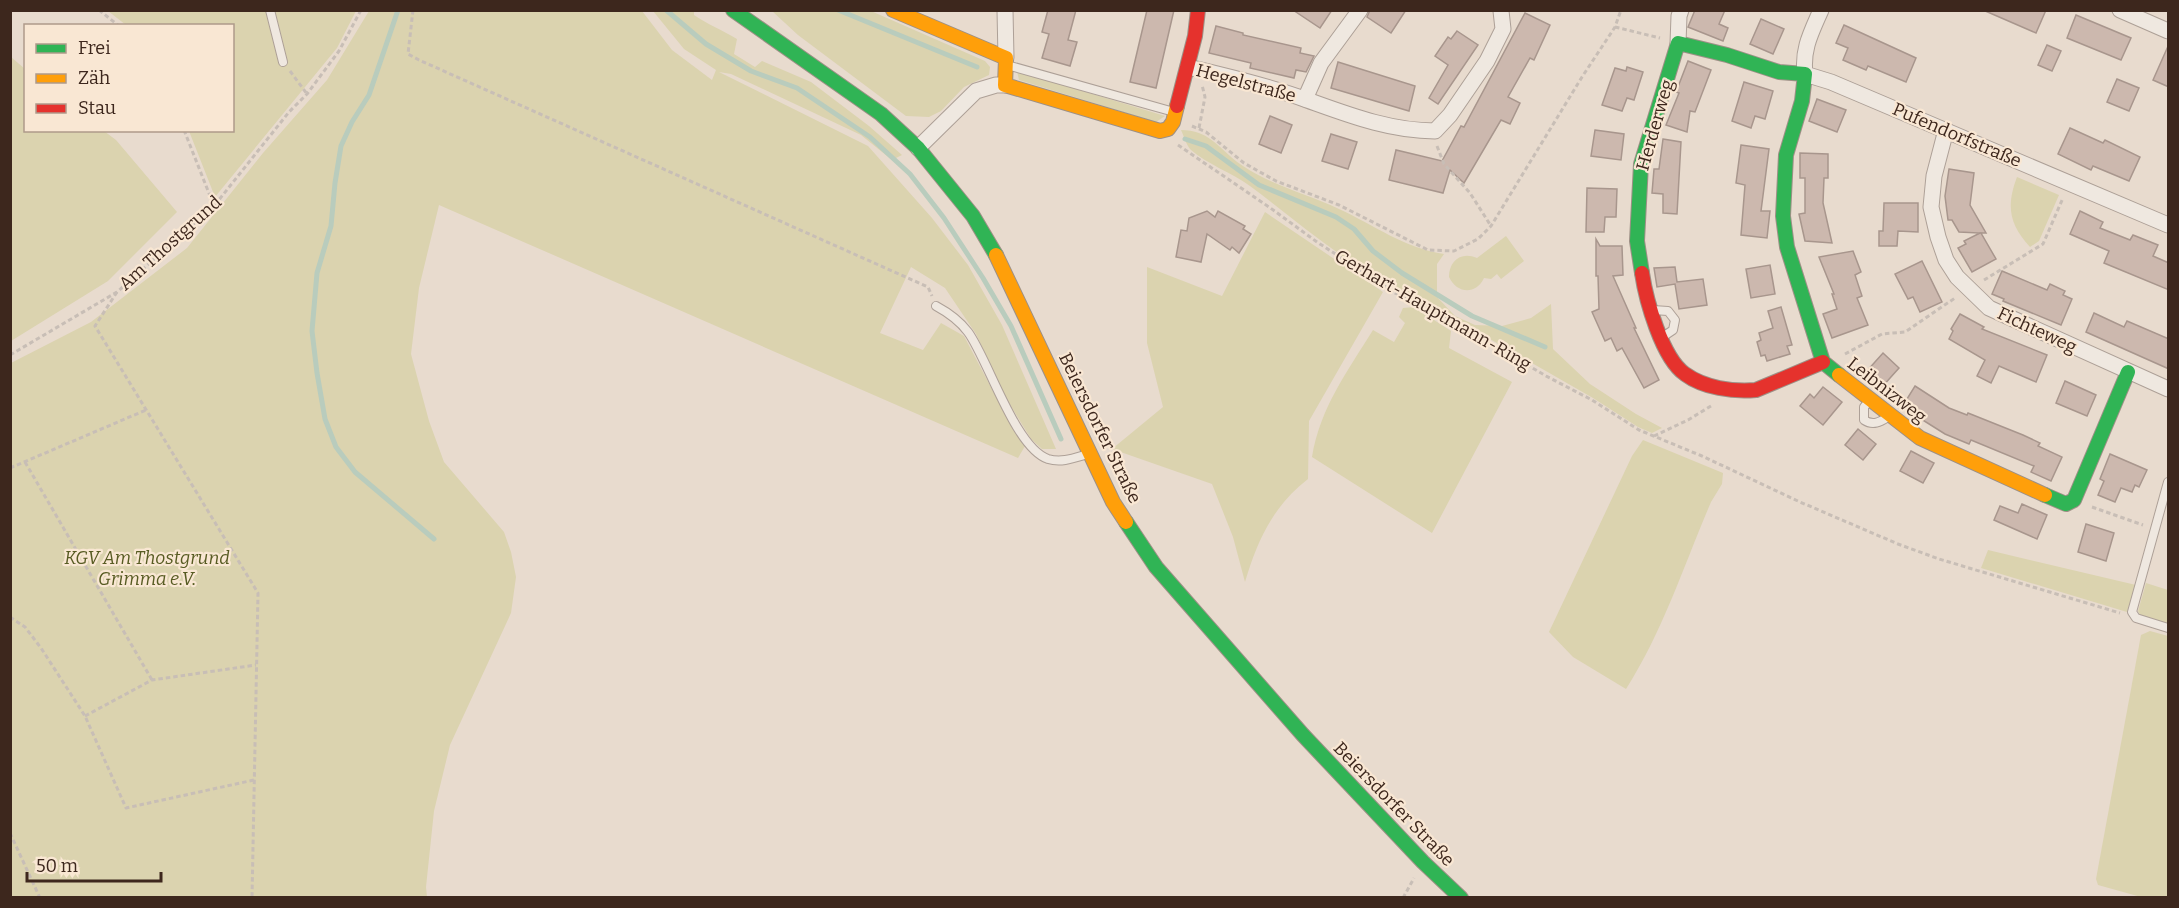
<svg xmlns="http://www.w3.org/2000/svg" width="2179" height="908" viewBox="0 0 2179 908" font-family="Bitter,serif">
<rect width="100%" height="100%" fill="#e8dbce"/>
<g fill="#dbd3af">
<polygon points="108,11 356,11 337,48 215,197 189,131 232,130 232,26 126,25"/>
<path d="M369,11h273l30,39 40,30 4,-10 -32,-21 -31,-38h41v4c13,9 28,15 43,24l-3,15 21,13 7,-6 49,21 58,44 33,29 -10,5 -31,-25 -130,-61 -12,-2 149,74 64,72 36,47 34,60 54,124h-14l-11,-10 -25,-41 -30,-64 -31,-46 -34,-21 -31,66 43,17 18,-27 23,13 50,95 11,15 -7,12 -579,-253 -20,83 -8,66 18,67 15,41 60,70 7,20 5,25 -5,36 -61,132 -16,66 -8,76 1,10h-416v-534l80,-41 96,-74 76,-95 64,-73z"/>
<polygon points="772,11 871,11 985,61 990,67 989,75 964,87 941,111 929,117 906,116 798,35"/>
<polygon points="11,57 25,69 26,130 104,131 116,140 177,212 108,281 11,341"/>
<polygon points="1017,71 1165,116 1156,122 1019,80"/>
<path d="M1181,130c6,0 13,1 18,3 17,6 29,24 44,33 30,20 64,28 96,43 35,16 67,40 105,45l-7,10v33l18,19 20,9 27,1 29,-8 20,-14 2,45 37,35 46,30 26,14 -10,5 -14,-6 -45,-29 -173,-99c-64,-25 -115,-72 -170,-113 -18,-13 -43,-22 -59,-36 -5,-5 -7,-14 -10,-20z"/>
<path d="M2017,177l42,18 -20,46 -9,6c-21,-23 -24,-41 -13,-70z"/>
<path d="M1265,212l118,80 -74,129 -1,58c-35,27 -51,62 -63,103l-12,-45 -21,-53 -100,-35 51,-42 -16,-64v-76l75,29z"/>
<path d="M1506,236l18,25 -23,18 -4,-5 -6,5 -7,-1c-8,17 -27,16 -35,-1 0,-16 12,-26 28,-19z"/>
<path d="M1414,307l37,24 -2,17 63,34 -80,151 -120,-76c8,-49 35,-85 61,-127l21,12 11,-19 -6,-6 4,-9z"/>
<path d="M1643,440l80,33 -1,11 -11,18c-27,63 -48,129 -85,187l-53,-32 -24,-25 83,-176z"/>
<polygon points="1988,550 2136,585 2127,612 1981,568"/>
<polygon points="2146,583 2168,590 2168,624 2140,616 2138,611"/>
<polygon points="2150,631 2168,636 2168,897 2141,897 2098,885 2096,879 2141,635"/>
</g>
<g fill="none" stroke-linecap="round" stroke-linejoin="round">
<g stroke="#b9ccbd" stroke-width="5">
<polyline points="398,10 369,95 352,122 341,146 335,183 331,226 317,273 312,331 317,373 325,419 336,447 355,472 434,539"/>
<polyline points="666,10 706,44 751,71 797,88 870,137 910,174 944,218 983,278 1011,326 1061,439"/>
<polyline points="838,10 977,67"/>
<polyline points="1185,139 1206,146 1259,185 1336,217 1354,229 1373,251 1402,273 1472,316 1545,347"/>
</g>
</g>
<g fill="#ccb8ae" stroke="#a8968d" stroke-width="1.5">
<polygon points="1048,10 1076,10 1068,40 1077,42 1070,66 1042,58 1049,34 1042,32"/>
<polygon points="1147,10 1174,10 1156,88 1130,82"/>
<polygon points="1293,10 1332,10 1320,28"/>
<polygon points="1370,10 1406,10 1391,33 1367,17"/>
<polygon points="1695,10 1725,10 1719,24 1728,28 1723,41 1688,27"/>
<polygon points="1983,10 2046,10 2036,33"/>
<polygon points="1525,13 1550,25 1534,60 1530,58 1508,97 1520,103 1510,124 1501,120 1464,183 1450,170 1443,193 1389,180 1396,150 1442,161 1461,126 1464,127"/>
<polygon points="2076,15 2131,38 2121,60 2067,38"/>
<polygon points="1761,19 1784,29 1773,54 1750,44"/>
<polygon points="1844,25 1916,58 1906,82 1868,66 1866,70 1843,60 1848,48 1836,43"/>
<polygon points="1216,26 1243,33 1243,35 1301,48 1300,53 1314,56 1306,72 1296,70 1294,78 1250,68 1251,63 1209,53"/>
<polygon points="1457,31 1478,45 1438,104 1429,98 1448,65 1435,56 1448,37 1451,39"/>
<polygon points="2169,44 2169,87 2153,80"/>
<polygon points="2047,45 2061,51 2052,71 2038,65"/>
<polygon points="1688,61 1711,70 1695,112 1690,111 1687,132 1666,125 1679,93 1676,92"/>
<polygon points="1338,62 1415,86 1409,111 1331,88"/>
<polygon points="1627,67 1643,72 1634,100 1627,98 1622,111 1602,105 1615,68 1626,71"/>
<polygon points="2117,79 2139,88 2129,111 2107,102"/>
<polygon points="1744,82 1773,91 1765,119 1755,116 1751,128 1732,121"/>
<polygon points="1817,99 1846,110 1837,132 1809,121"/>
<polygon points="1270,116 1292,125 1281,153 1259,144"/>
<polygon points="2070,128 2103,143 2105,140 2140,157 2129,181 2093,166 2091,170 2058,154"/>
<polygon points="1595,130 1624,134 1621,160 1591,156"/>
<polygon points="1331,134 1357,142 1348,169 1322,161"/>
<polygon points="1663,139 1681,142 1677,214 1663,213 1663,194 1652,193 1654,169 1659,169"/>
<polygon points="1741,145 1769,149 1761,211 1770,211 1767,238 1741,235 1745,185 1736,183"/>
<polygon points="1800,153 1828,154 1828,178 1824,178 1823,203 1832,243 1805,241 1799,214 1805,213 1805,178 1800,178"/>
<polygon points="1949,169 1974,173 1970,205 1986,233 1981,233 1996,259 1972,272 1958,248 1966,244 1964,241 1980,233 1959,232 1952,220 1948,220 1945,196"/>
<polygon points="1587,188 1617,189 1616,217 1605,217 1604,232 1586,232"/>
<polygon points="1884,203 1918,203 1918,232 1898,231 1897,246 1879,246 1879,231 1883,231"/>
<polygon points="1207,211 1215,217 1218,211 1245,226 1243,229 1251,234 1239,253 1232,247 1230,250 1207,234 1201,262 1176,257 1181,230 1187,231 1189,218"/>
<polygon points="2080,211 2103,222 2100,228 2130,240 2133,235 2158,245 2153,256 2169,263 2169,290 2104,263 2109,251 2070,234"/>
<polygon points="1596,239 1600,246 1622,246 1623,275 1613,276 1636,328 1634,328 1659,380 1644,388 1622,348 1617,351 1611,338 1605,341 1592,312 1599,309 1598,276 1596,276"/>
<polygon points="1853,251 1861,272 1855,275 1862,296 1857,298 1868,325 1832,338 1823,314 1837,309 1832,294 1834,294 1819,257"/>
<polygon points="1922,261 1942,302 1920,312 1913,297 1908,299 1895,274"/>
<polygon points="1770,265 1775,294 1751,298 1746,269"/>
<polygon points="1675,267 1677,282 1703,279 1707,305 1679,309 1675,284 1657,287 1654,268"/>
<polygon points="2002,271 2047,290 2050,284 2065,291 2063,295 2072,299 2061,325 2003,301 2004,299 1992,294"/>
<polygon points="1781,307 1792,345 1787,346 1790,354 1767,361 1765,355 1761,356 1757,342 1761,340 1759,333 1773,328 1768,311"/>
<polygon points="2094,313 2124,327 2127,321 2169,339 2169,369 2086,332"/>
<polygon points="1960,314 1984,327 1982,329 2047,355 2036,382 1999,366 1991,383 1977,376 1985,360 1949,339 1953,331 1951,329"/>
<polygon points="1883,353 1899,368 1882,387 1866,372"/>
<polygon points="2065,381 2096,395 2087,416 2056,403"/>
<polygon points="1915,386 1949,408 1967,415 1968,413 2023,435 2040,443 2038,446 2062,457 2051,481 2031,472 2034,466 1971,440 1969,444 1945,434 1902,407"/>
<polygon points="1823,387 1842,402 1823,425 1800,406 1810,394 1814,398"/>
<polygon points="1858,429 1876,444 1863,460 1845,445"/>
<polygon points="1911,451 1934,463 1923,483 1900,471"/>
<polygon points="2110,454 2147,470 2139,487 2135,485 2132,492 2121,488 2115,502 2098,495 2104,481 2100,479"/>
<polygon points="2022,504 2047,515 2037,539 1994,520 2000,506 2018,513"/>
<polygon points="2086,524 2114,533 2106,561 2078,552"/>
</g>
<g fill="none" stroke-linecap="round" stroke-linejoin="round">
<g stroke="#ada097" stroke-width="10">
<g id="lane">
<polyline points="270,10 283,62"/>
<polyline points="1007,65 1174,112"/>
<path d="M936,306c13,7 23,14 32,26 20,27 47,116 80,127 14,4 26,-1 40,-5"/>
<polyline points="1653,310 1668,311 1675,320 1673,330 1661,338"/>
<path d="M1869,401l-5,6v13c9,6 16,2 24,-3"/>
<polyline points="2168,482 2132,612 2136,618 2168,628"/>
</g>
</g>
<g stroke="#ada097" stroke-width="17">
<g id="street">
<polyline points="1005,10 1006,58"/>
<path d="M1821,10c-10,23 -19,39 -16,64l26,8 337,143"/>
<polyline points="2120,10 2168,31"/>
<polyline points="1678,43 1679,16 1681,10"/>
<path d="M1188,67c39,9 81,19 119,33 42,15 83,31 128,31l15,-16 37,-54 16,-32 -2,-18"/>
<polyline points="1305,99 1321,63 1360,10"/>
<polyline points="1946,130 1934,176 1931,207 1938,237 1946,260 1957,277 1989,308 2168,389"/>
<polyline points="918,148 976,91 996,85 1005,85"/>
</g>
</g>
<g stroke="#9d9086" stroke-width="16">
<g id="fast">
<polyline points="733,10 881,114 918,148 973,216 996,255"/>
<polyline points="1642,273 1637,241 1641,164 1678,43 1727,55 1779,72 1805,74 1802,101 1786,155 1783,216 1787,247 1823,362 1839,375"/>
<polyline points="2045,495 2066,504 2074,500 2128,372"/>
<polyline points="1126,522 1156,567 1303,735 1423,862 1461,898"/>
</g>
</g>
<g stroke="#9d9086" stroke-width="16">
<g id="slow">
<polyline points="893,10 1006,58 1005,85 1160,131 1168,129 1173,122 1177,106"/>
<polyline points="996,255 1113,502 1126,522"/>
<polyline points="1839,375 1920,438 2045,495"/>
</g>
</g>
<g stroke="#9d9086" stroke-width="16">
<g id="jam">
<polyline points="1177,106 1195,36 1198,10"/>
<path d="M1642,273c4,27 20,85 43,101 19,14 48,18 71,16l67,-28"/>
</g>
</g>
<g stroke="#c8beb6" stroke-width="3" stroke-dasharray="4.5 3" stroke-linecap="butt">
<polyline points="99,10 119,26"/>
<polyline points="413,10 408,54 419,60 928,287 932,296"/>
<polyline points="1615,27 1660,38"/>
<polyline points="290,71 307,94"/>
<polyline points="1192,126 1206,132 1244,163 1276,181 1339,205 1428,250 1454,251 1478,239 1491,226 1582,77 1615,27 1621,10"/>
<polyline points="1199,128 1205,97 1202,85"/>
<polyline points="184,130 214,206"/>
<polyline points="1178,145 1269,207 1317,242 1395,293 1420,303 1453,321 1546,376 1592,400 1639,430 1702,456 1800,502 1898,544 1939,559 2120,613"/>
<polyline points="1437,146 1444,164 1470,193 1491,226"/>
<polyline points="1984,280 2043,244 2063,198"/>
<polyline points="117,292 95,326 258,593 252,898"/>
<polyline points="1845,354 1882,334 1905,332 1955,298"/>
<polyline points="10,355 117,292 214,206 289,112 307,94 339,51 361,10"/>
<polyline points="1654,436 1688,420 1711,406"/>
<polyline points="25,462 152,680"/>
<polyline points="10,468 146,410"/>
<polyline points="2092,507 2143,525"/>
<polyline points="10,617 25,627 41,648 85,716 126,808 254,780"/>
<polyline points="85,716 152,680 256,665"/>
<polyline points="10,833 40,898"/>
<polyline points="1403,898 1414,878"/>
</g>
<use href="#lane" stroke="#efe8e0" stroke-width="8"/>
<use href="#street" stroke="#efe8e0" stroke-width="15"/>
<use href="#fast" stroke="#30b455" stroke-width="14"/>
<use href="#slow" stroke="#ff9f0a" stroke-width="14"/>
<use href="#jam" stroke="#e5322d" stroke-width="14"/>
</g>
<g text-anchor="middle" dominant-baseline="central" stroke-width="4.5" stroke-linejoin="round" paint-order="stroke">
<g font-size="18" fill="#3d271d" stroke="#f9e7d3">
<text transform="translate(1246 83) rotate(15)">Hegelstraße</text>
<text transform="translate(1655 125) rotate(-74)">Herderweg</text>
<text transform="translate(1957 135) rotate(23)">Pufendorfstraße</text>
<text transform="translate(170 243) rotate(-42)">Am Thostgrund</text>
<text transform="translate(1433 310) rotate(30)">Gerhart-Hauptmann-Ring</text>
<text transform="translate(2037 330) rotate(25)">Fichteweg</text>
<text transform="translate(1887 390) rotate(38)">Leibnizweg</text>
<text transform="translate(1100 428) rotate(64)">Beiersdorfer Straße</text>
<text transform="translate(1394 804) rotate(46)">Beiersdorfer Straße</text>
</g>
<g font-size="18" font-style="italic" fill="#575b22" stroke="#f9e7d3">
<text x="147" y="558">KGV Am Thostgrund<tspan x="147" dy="21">Grimma e.V.</tspan></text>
</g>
</g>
<rect width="2179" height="908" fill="none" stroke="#3d271d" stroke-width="24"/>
<rect x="24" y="24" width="210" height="108" fill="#f9e7d3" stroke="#ae9a8a" stroke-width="1.5"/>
<rect x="36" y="44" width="30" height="9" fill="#30b455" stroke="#ae9a8a" stroke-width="1.5"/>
<text x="78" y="54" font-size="18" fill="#3d271d">Frei</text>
<rect x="36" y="74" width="30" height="9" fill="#ff9f0a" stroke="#ae9a8a" stroke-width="1.5"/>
<text x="78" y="84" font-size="18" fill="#3d271d">Zäh</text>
<rect x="36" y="104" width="30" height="9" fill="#e5322d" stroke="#ae9a8a" stroke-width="1.5"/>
<text x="78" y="114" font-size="18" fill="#3d271d">Stau</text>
<path d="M27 872v9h134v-9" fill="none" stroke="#3d271d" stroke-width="3"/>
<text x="36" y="872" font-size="18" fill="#3d271d" stroke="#f9e7d3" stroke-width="4.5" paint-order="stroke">50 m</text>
</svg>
